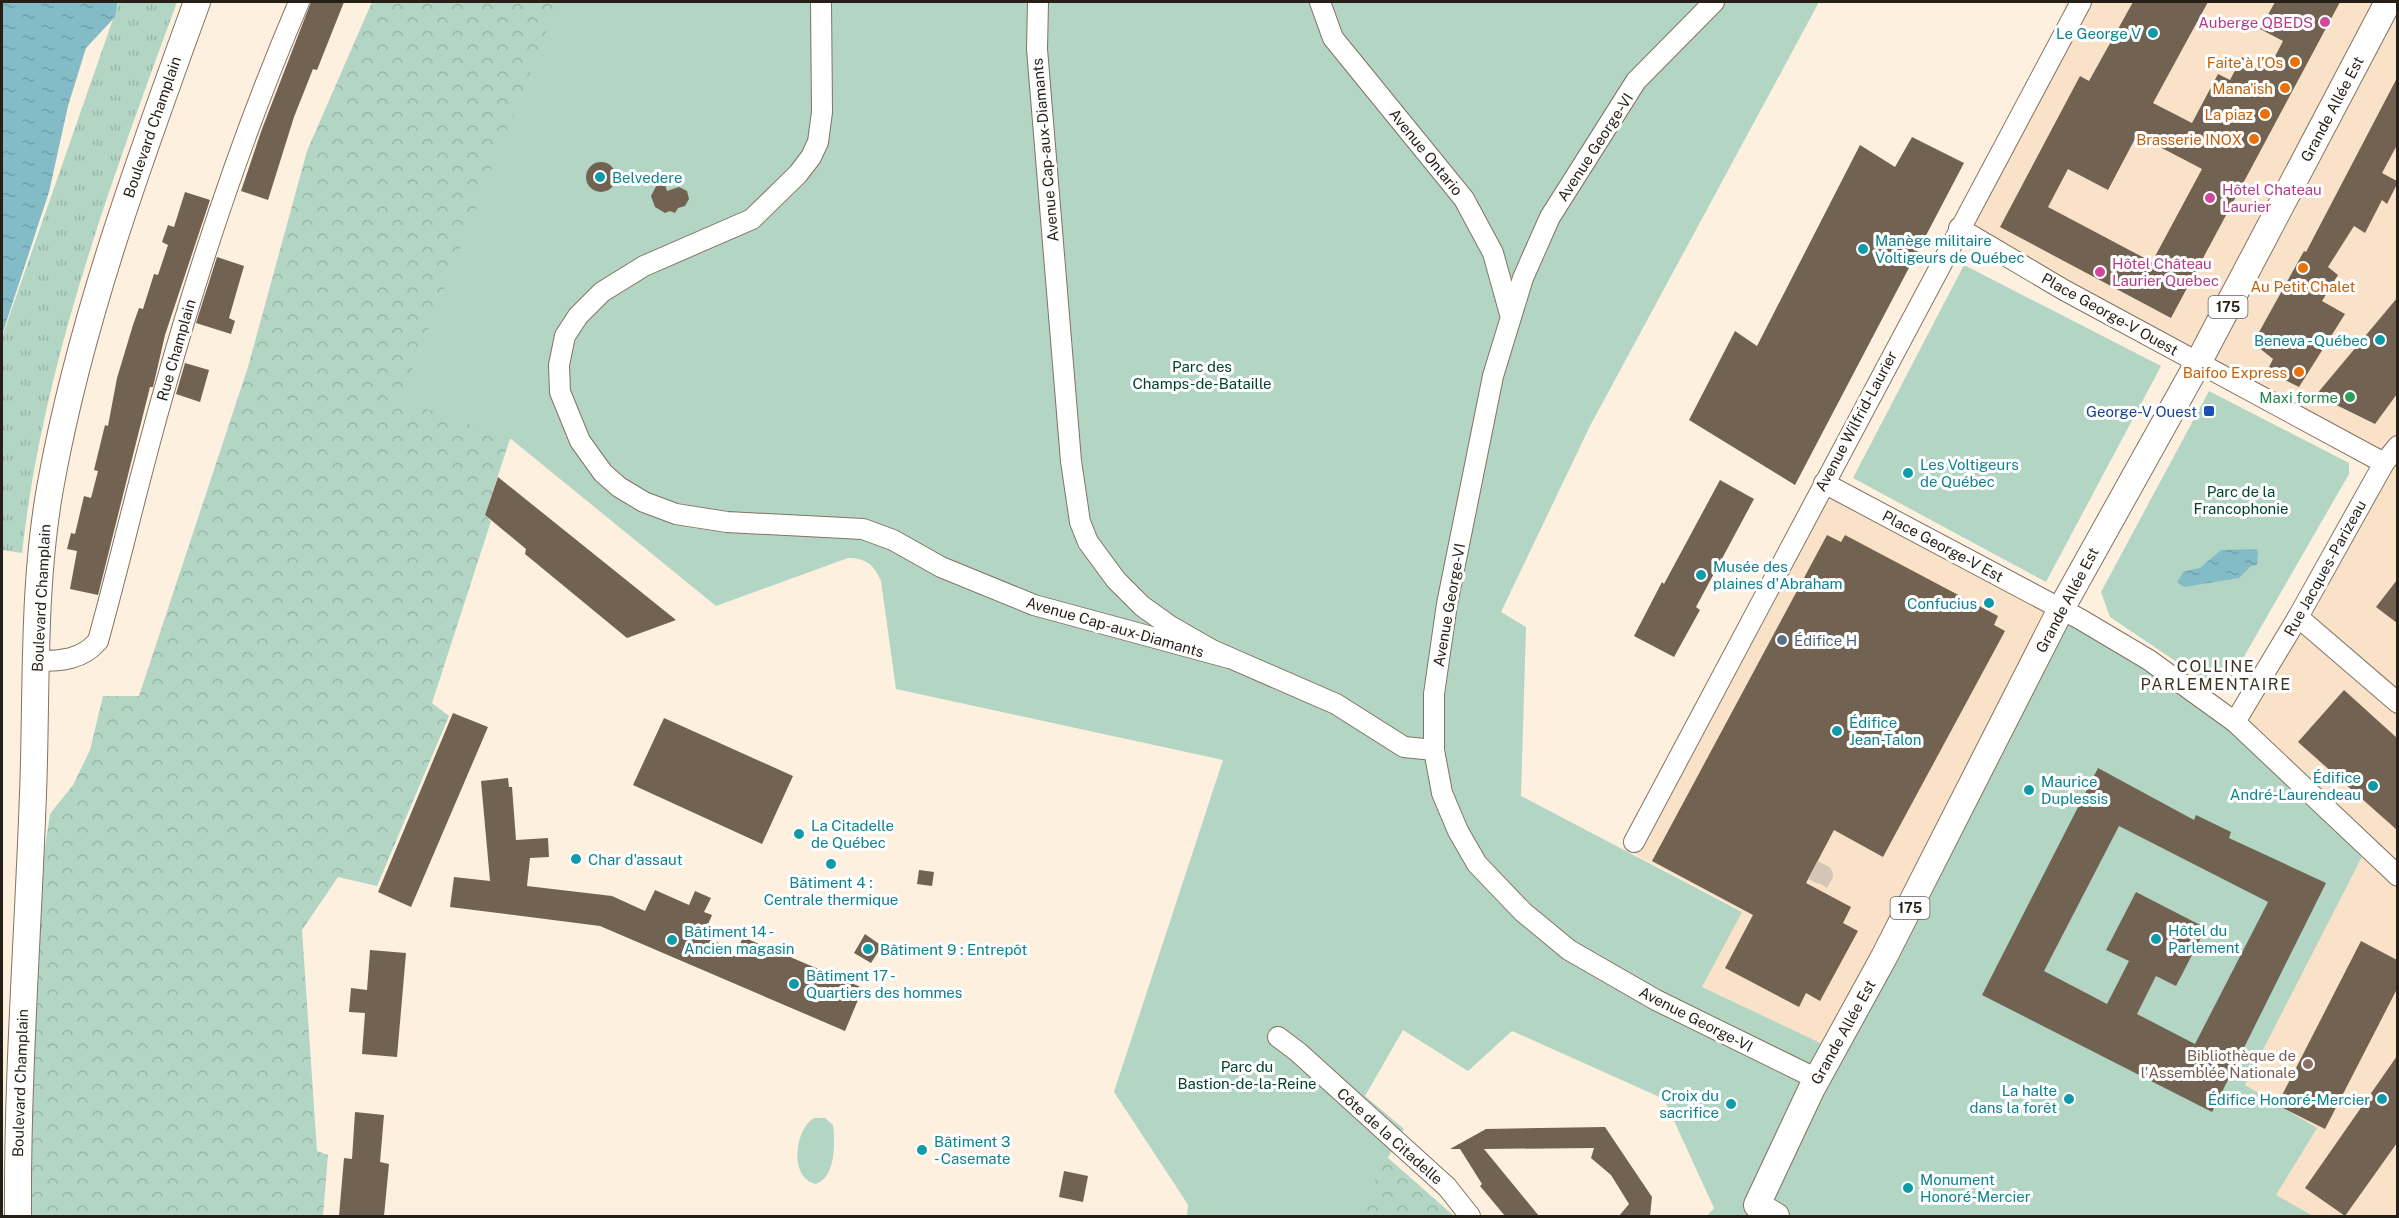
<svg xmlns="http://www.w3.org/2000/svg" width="2399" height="1218" viewBox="0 0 2399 1218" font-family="'Public Sans',sans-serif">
<defs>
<pattern id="grass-tufts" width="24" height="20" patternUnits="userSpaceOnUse" patternTransform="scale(1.5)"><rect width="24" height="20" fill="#b2d5c4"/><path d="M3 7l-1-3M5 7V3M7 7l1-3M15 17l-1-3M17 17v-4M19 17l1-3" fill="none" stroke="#99b6a8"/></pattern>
<pattern id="forest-crowns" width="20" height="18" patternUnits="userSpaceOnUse" patternTransform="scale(1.5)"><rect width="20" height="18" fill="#b2d5c4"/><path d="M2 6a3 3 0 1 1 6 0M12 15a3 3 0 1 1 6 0" fill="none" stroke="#99b6a8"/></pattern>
<pattern id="water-ripples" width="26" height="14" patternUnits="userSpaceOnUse" patternTransform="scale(1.5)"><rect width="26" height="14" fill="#83bbc7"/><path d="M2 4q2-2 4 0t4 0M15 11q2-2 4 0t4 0" fill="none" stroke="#71a0aa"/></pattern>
</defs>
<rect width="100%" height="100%" fill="#fef0df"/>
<g fill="#fae2c8">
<polygon points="2065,2 2397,2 2397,1216 2313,1216 2275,1196 2245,1085 2367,847 2235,722 2384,463 1959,228 2055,51"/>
<polygon points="1824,483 2061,609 1833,1050 1702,987 1742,911 1629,851"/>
</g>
<path fill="url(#grass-tufts)" d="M119,2h58c-65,178 -134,361 -155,551l-20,-3v-213z"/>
<g fill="url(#forest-crowns)">
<polygon points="372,2 724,2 518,405 510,439 485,515 491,521 432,703 449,716 377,886 338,877 302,930 317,1151 328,1155 323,1216 18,1216 23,994 50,814 73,785 90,750 103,696 139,696 248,367 307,151"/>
<polygon points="1387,1157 1445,1208 1454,1216 1355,1216"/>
</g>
<g fill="#b2d5c4">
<path d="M558,2h1261l-229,424 -89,186 25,15 -5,169 221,116 -40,75 131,62 228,-440 174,113 132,125 -122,238 72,43 -41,67 37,21h-606l7,-8 -50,-109 -152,-68 -44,40 -65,-41 -38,66 39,33 -49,87h-168l1,-11 -7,-11 -67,-102 109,-332 -327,-71 -15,-108c-7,-17 -16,-23 -33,-23l-132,48 -205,-167 -111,-39z"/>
<polygon points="1964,265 2161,366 2046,582 1853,478"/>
<polygon points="2209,391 2349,463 2349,474 2223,693 2110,617 2101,592"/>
<path d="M815,1118h10l8,7c2,19 3,51 -17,59 -29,-6 -20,-59 -1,-66z"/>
</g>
<g fill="url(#water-ripples)">
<polygon points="2,2 118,2 115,17 86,48 68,106 49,192 2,335"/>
<polygon points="2256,549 2258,552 2257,565 2251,566 2239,578 2184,587 2177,582 2184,571 2200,568 2221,550"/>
</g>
<g fill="#726251" fill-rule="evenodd">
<polygon points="311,2 344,2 317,70 313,69 294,117 268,200 241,191 262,129"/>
<path d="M2133,2h75l-55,101 39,20 26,-49 12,6 12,-23 26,13 15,-29 -23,-12 15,-27h65l-169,316 -171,-91 80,-151 9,5zM2137,135l65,34 -50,93 -104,-55 20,-38 40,21z"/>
<polygon points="2397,78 2397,145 2382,173 2397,181 2397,184 2387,204 2382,200 2365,233 2354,226 2328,267 2338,275 2322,301 2345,314 2299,387 2267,371 2273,359 2253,343 2304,251 2306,252"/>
<polygon points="1912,137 1964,163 1795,485 1689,420 1735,331 1757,346 1860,145 1895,167"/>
<circle cx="601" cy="177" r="15"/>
<polygon points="662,175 667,191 679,187 687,191 689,199 685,206 678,208 675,213 670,211 665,213 655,207 651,196"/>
<polygon points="185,192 210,200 165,335 153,387 150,387 98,595 70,589 77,551 67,549 71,533 75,534 84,496 91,498 98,471 94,470 105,425 108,426 117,378 133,325 139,308 143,309 154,274 158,275 168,245 162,242 168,225 174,227"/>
<polygon points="217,257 244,266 229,318 235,321 231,334 196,323"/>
<polygon points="2397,298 2397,394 2375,424 2316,395"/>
<polygon points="185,363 209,370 200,402 176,394"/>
<polygon points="498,477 676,620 627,638 525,554 526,549 485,515"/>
<polygon points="1720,480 1754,499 1696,607 1700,610 1674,657 1634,636 1662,582 1664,584"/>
<polygon points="1827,535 1841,542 1845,535 1998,616 1994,625 2005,631 1883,857 1834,830 1806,883 1851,907 1843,923 1858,931 1820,1001 1806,993 1799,1007 1725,968 1753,915 1652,861"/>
<polygon points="2397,580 2397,623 2376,607"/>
<polygon points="2344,690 2397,738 2397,830 2298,742"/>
<polygon points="453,713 488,727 411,907 378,892"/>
<polygon points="664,718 793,776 762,844 633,785"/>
<path d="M2098,768l96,52 2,-5 35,17 -2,6 97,45 -114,229 -230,-117zM2119,826l149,76 -73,142 -58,-30 19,-38 20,10 30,-58 -70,-36 -30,58 23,11 -22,43 -63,-33z"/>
<polygon points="508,778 509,787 512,787 516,840 548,838 549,857 530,858 527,886 612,896 645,911 655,890 689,905 695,891 711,898 704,912 712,915 703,936 737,951 743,937 863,988 845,1031 600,926 450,907 454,877 490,881 481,781"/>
<polygon points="919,870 934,872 932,886 917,884"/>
<polygon points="865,934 882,946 871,963 854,953"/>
<polygon points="2361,941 2397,960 2397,989 2325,1129 2277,1105"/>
<polygon points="370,950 406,953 397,1057 362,1054 365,1013 349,1012 351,988 367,990"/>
<polygon points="2397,1056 2397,1143 2345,1216 2305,1188"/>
<polygon points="355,1112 384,1115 380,1162 389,1164 384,1216 339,1216 344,1158 352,1159"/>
<polygon points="1605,1127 1652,1197 1650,1216 1619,1216 1629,1204 1611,1175 1591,1158 1594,1148 1484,1149 1539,1216 1505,1216 1480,1186 1482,1184 1460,1149 1450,1149 1486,1129"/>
<polygon points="1064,1171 1088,1176 1083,1202 1059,1197"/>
</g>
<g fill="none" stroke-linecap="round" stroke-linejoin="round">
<polyline stroke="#d3c6b7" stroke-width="20" stroke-dasharray="20 10" stroke-linecap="butt" points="1813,870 1823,875 1818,883"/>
<g stroke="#837361" stroke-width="22">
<g id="minor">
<polyline points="821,2 822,112 818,142 811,157 798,174 752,219 644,266 602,292 578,316 565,336 559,365 560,392 580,441 603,473 619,487 644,502 676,514 727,522 863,529 893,540 941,567 1034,605 1229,658"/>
<polyline points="1038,2 1037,49 1071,461 1080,522 1088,542 1116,580 1142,606 1170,626 1212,650 1336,704 1404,747 1434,750"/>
<polyline points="1320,2 1333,38 1464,199 1493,253 1510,314"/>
<polyline points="1714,2 1636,81 1550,217 1523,278 1493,376 1447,604 1434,694 1434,750 1442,793 1458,831 1477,864 1523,912 1569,950 1656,1000 1817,1079"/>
<polyline points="1959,228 2064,290 2384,463"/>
<polyline points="1824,483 2080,619 2149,660 2235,722 2398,876"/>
<polyline points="2298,617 2398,703"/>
<path d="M37,661c24,0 45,-1 61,-20 23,-83 42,-167 66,-250 37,-132 81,-263 135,-389"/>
<polyline points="2235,722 2298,617 2384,463 2398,446"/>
<polyline points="1634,842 2081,2"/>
<polyline points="1278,1037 1298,1052 1447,1187 1470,1216"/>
</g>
</g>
<g stroke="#837361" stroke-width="28">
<g id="major">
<path d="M18,1216c-1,-141 10,-281 15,-422 4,-103 -1,-209 18,-311 30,-165 89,-324 146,-481"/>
<polyline points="1776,1216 1757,1205 1811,1090 1884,957 2061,609 2198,363 2388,2"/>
</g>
</g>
<use href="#minor" stroke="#fff" stroke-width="20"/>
<use href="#major" stroke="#fff" stroke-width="26"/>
</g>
<g fill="#d1479c" stroke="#fff" stroke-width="2">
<circle cx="2325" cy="22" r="6"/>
<circle cx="2210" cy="198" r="6"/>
<circle cx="2100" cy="272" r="6"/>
</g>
<g fill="#0f9aa8" stroke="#fff" stroke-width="2">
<circle cx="2153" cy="33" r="6"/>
<circle cx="600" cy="177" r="6"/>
<circle cx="1863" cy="249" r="6"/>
<circle cx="2380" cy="340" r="6"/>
<circle cx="1908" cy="473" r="6"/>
<circle cx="1701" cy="575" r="6"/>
<circle cx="1989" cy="603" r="6"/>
<circle cx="1837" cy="731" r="6"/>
<circle cx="2373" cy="786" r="6"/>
<circle cx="2029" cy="790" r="6"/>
<circle cx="799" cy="834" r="6"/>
<circle cx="576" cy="859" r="6"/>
<circle cx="831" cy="864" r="6"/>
<circle cx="2156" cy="939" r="6"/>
<circle cx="672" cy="940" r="6"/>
<circle cx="868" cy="949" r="6"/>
<circle cx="794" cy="984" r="6"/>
<circle cx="2069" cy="1099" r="6"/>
<circle cx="2382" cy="1099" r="6"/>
<circle cx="1731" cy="1104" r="6"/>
<circle cx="922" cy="1150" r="6"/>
<circle cx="1908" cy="1188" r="6"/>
</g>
<g fill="#e8710a" stroke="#fff" stroke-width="2">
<circle cx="2295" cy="62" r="6"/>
<circle cx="2285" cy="88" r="6"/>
<circle cx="2265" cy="114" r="6"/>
<circle cx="2254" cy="139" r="6"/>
<circle cx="2303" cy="268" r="6"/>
<circle cx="2299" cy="372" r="6"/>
</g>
<circle fill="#2e9e5b" stroke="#fff" stroke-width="2" cx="2350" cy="397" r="6"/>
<rect fill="#1a4fb4" stroke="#fff" stroke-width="2" x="2203" y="405" width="12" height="12" rx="3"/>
<circle fill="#5c6f8a" stroke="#fff" stroke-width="2" cx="1782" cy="640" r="6"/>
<circle fill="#8d6e63" stroke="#fff" stroke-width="2" cx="2308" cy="1064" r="6"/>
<g text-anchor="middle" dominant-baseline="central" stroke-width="6" stroke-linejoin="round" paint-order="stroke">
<g fill="#fff" stroke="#66625d" stroke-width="1.5">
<rect x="2208.5" y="296" width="39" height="22" rx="4.5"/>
<rect x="1890.5" y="897" width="39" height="22" rx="4.5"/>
</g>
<g font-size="14" font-weight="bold" fill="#251f17">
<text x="2228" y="307">175</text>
<text x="1910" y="908">175</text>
</g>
<g font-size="15" fill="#b23c85" stroke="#fff" text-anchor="start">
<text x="2313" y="22" text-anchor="end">Auberge QBEDS</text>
<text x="2222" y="189">Hôtel Chateau<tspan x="2222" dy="17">Laurier</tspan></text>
<text x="2112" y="263">Hôtel Château<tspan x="2112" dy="17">Laurier Quebec</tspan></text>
</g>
<g font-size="15" fill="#0d838f" stroke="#fff" text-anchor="start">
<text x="2141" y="33" text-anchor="end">Le George V</text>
<text x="612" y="177">Belvedere</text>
<text x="1875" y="240">Manège militaire<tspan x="1875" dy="17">Voltigeurs de Québec</tspan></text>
<text x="2368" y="340" text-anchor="end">Beneva - Québec</text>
<text x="1920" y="464">Les Voltigeurs<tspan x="1920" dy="17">de Québec</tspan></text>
<text x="1713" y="566">Musée des<tspan x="1713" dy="17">plaines d'Abraham</tspan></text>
<text x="1977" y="603" text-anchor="end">Confucius</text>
<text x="1849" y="722">Édifice<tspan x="1849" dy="17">Jean-Talon</tspan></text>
<text x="2361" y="777" text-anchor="end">Édifice<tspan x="2361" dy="17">André-Laurendeau</tspan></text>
<text x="2041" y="781">Maurice<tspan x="2041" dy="17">Duplessis</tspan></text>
<text x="811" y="825">La Citadelle<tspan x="811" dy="17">de Québec</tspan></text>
<text x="588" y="859">Char d'assaut</text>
<text x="831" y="882" text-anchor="middle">Bâtiment 4 :<tspan x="831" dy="17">Centrale thermique</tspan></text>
<text x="2168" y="930">Hôtel du<tspan x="2168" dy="17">Parlement</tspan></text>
<text x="684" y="931">Bâtiment 14 -<tspan x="684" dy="17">Ancien magasin</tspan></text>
<text x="880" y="949">Bâtiment 9 : Entrepôt</text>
<text x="806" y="975">Bâtiment 17 -<tspan x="806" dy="17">Quartiers des hommes</tspan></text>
<text x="2057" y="1090" text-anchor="end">La halte<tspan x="2057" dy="17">dans la forêt</tspan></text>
<text x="1719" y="1095" text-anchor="end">Croix du<tspan x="1719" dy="17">sacrifice</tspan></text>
<text x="2370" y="1099" text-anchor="end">Édifice Honoré-Mercier</text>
<text x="934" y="1141">Bâtiment 3<tspan x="934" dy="17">- Casemate</tspan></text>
<text x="1920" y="1179">Monument<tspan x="1920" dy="17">Honoré-Mercier</tspan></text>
</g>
<g font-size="15" fill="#c56008" stroke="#fff" text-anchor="end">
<text x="2283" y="62">Faite à l’Os</text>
<text x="2273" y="88">Mana'ish</text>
<text x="2253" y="114">La piaz</text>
<text x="2242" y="139">Brasserie INOX</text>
<text x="2303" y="286" text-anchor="middle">Au Petit Chalet</text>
<text x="2287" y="372">Baifoo Express</text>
</g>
<g font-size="15" fill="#251f17" stroke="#fff">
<text transform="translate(2332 109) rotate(-62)">Grande Allée Est</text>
<text transform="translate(152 127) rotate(-71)">Boulevard Champlain</text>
<text transform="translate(1595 147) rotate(-57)">Avenue George-VI</text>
<text transform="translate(1045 150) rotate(-95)">Avenue Cap-aux-Diamants</text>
<text transform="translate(1426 152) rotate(51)">Avenue Ontario</text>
<text transform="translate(2110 314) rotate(29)">Place George-V Ouest</text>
<text transform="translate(176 350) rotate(-74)">Rue Champlain</text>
<text transform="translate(1856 421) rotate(-62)">Avenue Wilfrid-Laurier</text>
<text transform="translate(1943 546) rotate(28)">Place George-V Est</text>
<text transform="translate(2325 568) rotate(-61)">Rue Jacques-Parizeau</text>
<text transform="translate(41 598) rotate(-87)">Boulevard Champlain</text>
<text transform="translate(2067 600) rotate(-62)">Grande Allée Est</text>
<text transform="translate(1449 605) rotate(-80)">Avenue George-VI</text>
<text transform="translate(1115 627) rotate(16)">Avenue Cap-aux-Diamants</text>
<text transform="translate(1696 1019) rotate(27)">Avenue George-VI</text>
<text transform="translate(1843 1032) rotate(-61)">Grande Allée Est</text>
<text transform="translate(20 1083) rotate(-88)">Boulevard Champlain</text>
<text transform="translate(1390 1136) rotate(42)">Côte de la Citadelle</text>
</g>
<g font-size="15" fill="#00422d" stroke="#fff">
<text x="1202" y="366">Parc des<tspan x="1202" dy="17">Champs-de-Bataille</tspan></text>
<text x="2241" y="491">Parc de la<tspan x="2241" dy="17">Francophonie</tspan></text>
<text x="1247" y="1066">Parc du<tspan x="1247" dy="17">Bastion-de-la-Reine</tspan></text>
</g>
<g font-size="15" fill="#27864d" stroke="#fff" text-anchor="end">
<text x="2338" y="397">Maxi forme</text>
</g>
<g font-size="15" fill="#164399" stroke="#fff" text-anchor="end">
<text x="2197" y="411">George-V Ouest</text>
</g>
<g font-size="15" fill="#4e5e75" stroke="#fff" text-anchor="start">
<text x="1794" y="640">Édifice H</text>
</g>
<g font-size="15" fill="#785e54" stroke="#fff" text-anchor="end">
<text x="2296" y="1055">Bibliothèque de<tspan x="2296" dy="17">l'Assemblée Nationale</tspan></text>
</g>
<g font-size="16" letter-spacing="1.5" fill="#403222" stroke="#fff">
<text x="2216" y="666">COLLINE<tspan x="2216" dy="18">PARLEMENTAIRE</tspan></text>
</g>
</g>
<rect width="2399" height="1218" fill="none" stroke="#251f17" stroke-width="6"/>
</svg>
